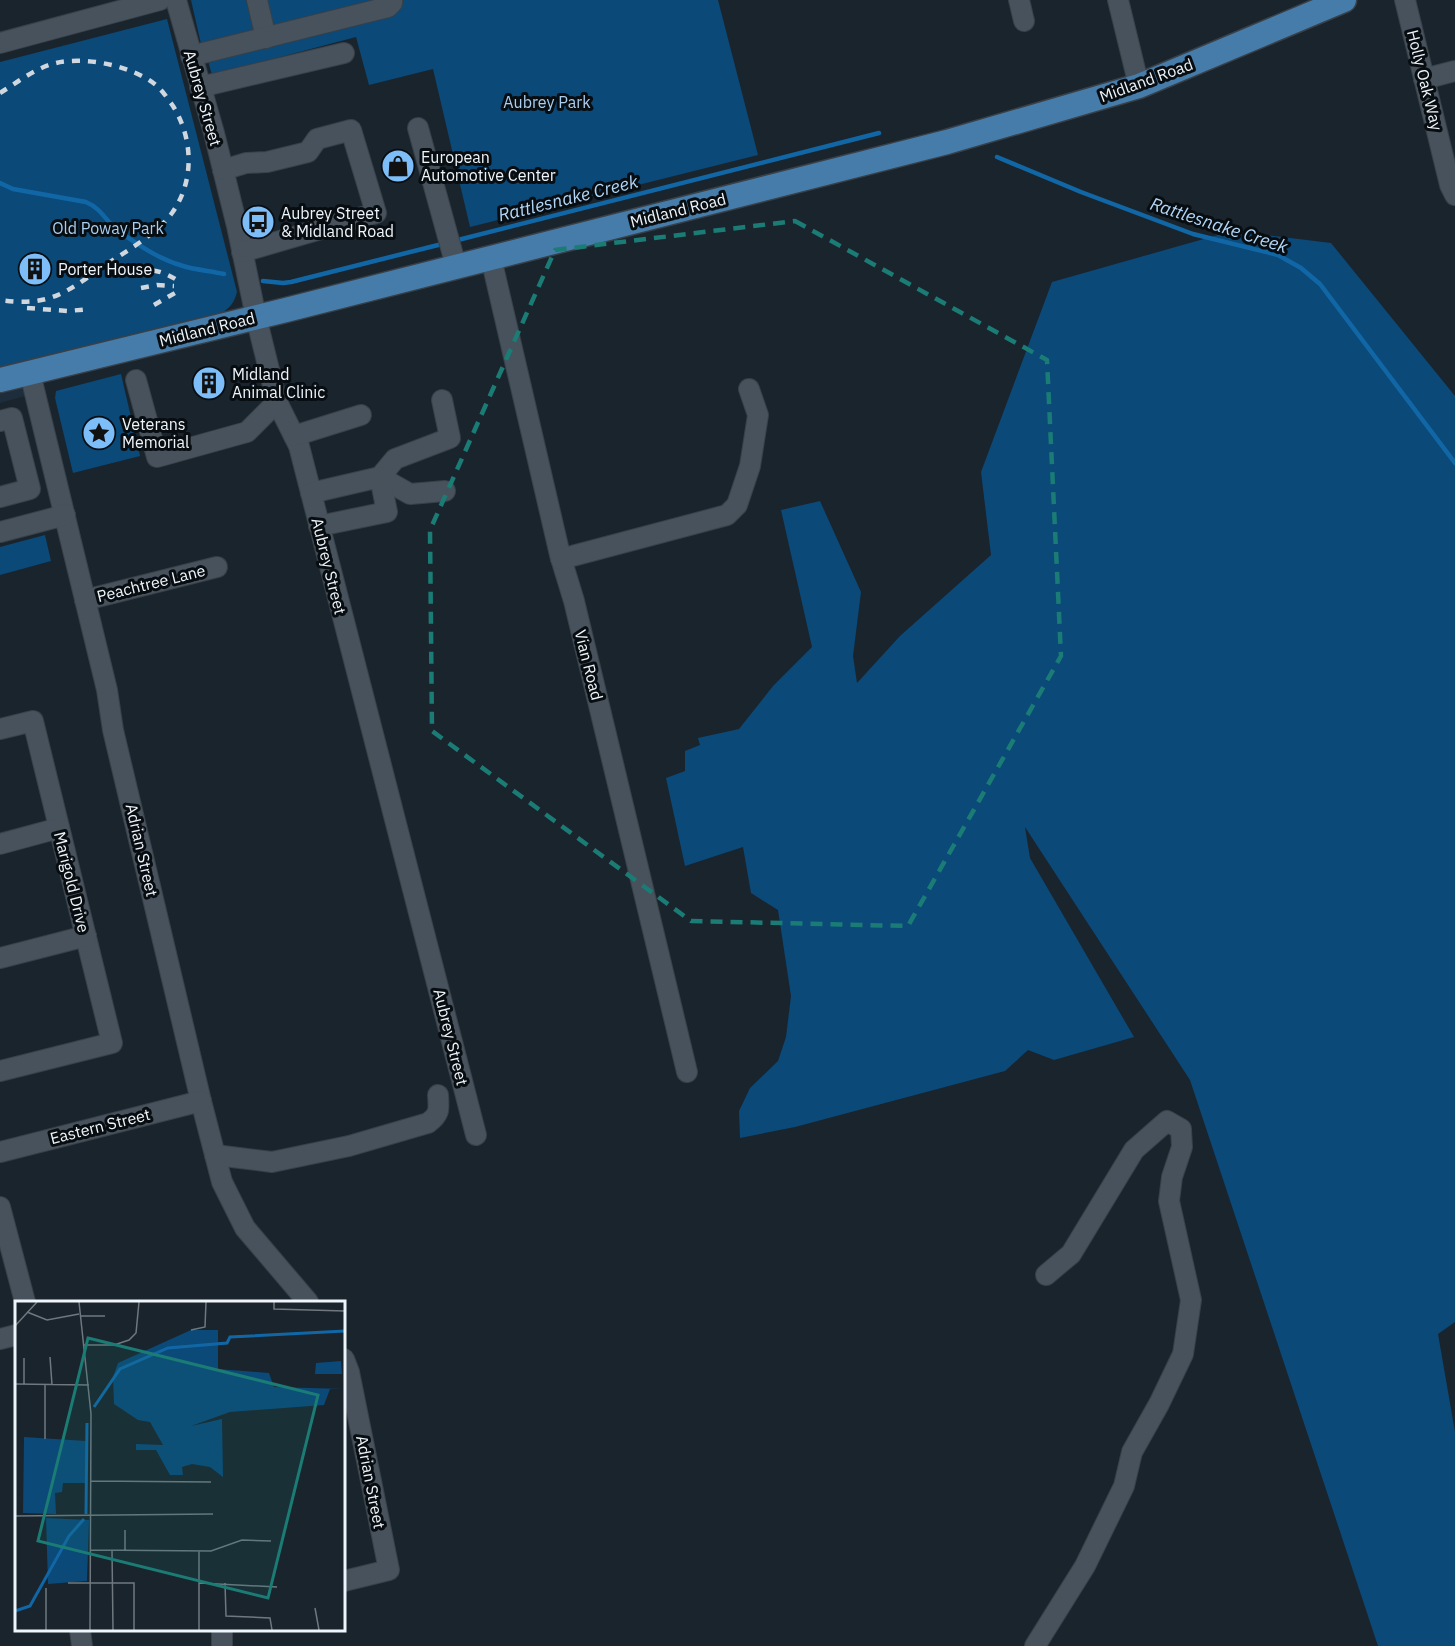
<svg xmlns="http://www.w3.org/2000/svg" width="1455" height="1646" viewBox="0 0 1455 1646" font-family="'IBM Plex Sans',sans-serif">
<rect width="100%" height="100%" fill="#1a242d"/>
<polygon fill="#1e2d3b" points="13,351 25,396 0,403 0,354"/>
<g fill="#0b4978">
<polygon points="191,0 718,0 758,155 470,227 433,69 369,85 356,37 212,75 203,44 201,44"/>
<path d="M167,19l70,273c-3,11 -7,16 -17,22l-220,54v-306z"/>
<polygon points="1232,231 1331,243 1455,396 1455,1322 1438,1334 1455,1432 1455,1646 1378,1646 1190,1080 1025,827 1030,858 1134,1037 1054,1060 1028,1050 1005,1071 795,1127 740,1138 739,1111 750,1088 778,1061 786,1037 791,996 778,910 751,893 743,847 685,866 666,778 685,771 685,751 700,745 698,738 739,729 773,686 812,647 781,510 820,501 861,592 853,656 857,683 900,636 991,555 981,472 1052,282"/>
<polygon points="121,374 140,456 73,473 55,398 56,391"/>
<polygon points="45,535 51,561 0,575 0,547"/>
</g>
<g fill="none" stroke-linecap="round" stroke-linejoin="round">
<g stroke="#1167a6" stroke-width="4.5">
<polyline points="997,157 1081,192 1193,234 1278,255 1301,268 1320,284 1455,463"/>
<path d="M0,183l13,6 73,13c16,7 19,18 31,28 20,14 41,29 66,36 13,4 28,5 41,8"/>
<polyline points="454,241 879,133"/>
<polyline points="263,281 283,283 291,282 446,243"/>
</g>
<g stroke="#384048" stroke-width="22">
<g id="minor">
<polyline points="176,0 214,133 237,226 256,317 277,402 299,446 476,1135"/>
<polyline points="257,0 266,38"/>
<polyline points="1019,0 1024,21"/>
<polyline points="1118,0 1139,86"/>
<polyline points="1405,0 1450,185 1455,195"/>
<polyline points="0,43 160,0"/>
<polyline points="191,56 388,7 392,3 392,0"/>
<polyline points="1424,79 1455,71"/>
<polyline points="200,87 344,53"/>
<polyline points="418,128 456,266"/>
<polyline points="223,170 246,163 267,162 308,152 317,139 351,130 376,213 242,252"/>
<polyline points="491,258 560,555 574,601 687,1072"/>
<polyline points="30,373 107,690 113,730 201,1101 222,1182 245,1228 308,1302"/>
<polyline points="136,380 157,457 247,432 277,402"/>
<polyline points="442,400 450,438 395,459 380,477 410,494 445,491"/>
<polyline points="0,421 12,418 30,489 0,497"/>
<polyline points="294,436 361,415"/>
<polyline points="311,493 380,477 387,512 319,526"/>
<polyline points="0,532 65,515"/>
<polyline points="561,559 727,515 737,505 750,466 758,415 749,389"/>
<polyline points="85,600 217,567"/>
<polyline points="0,729 33,721 112,1043 0,1071"/>
<polyline points="0,844 59,828"/>
<polyline points="0,958 86,936"/>
<polyline points="0,1152 201,1101"/>
<path d="M215,1155l57,7 77,-16 79,-23c12,-9 11,-13 10,-28"/>
<polyline points="0,1207 25,1302"/>
<polyline points="0,1339 16,1335"/>
<polyline points="344,1359 349,1372 389,1570 344,1581"/>
<polyline points="80,1630 82,1646"/>
<polyline points="222,1646 222,1630"/>
<polyline points="1035,1646 1085,1566 1124,1486 1132,1452 1159,1404 1183,1354 1191,1300 1169,1201 1172,1177 1182,1147 1181,1129 1167,1121 1134,1150 1071,1254 1046,1275"/>
</g>
</g>
<g stroke="#384048" stroke-width="27">
<polyline id="major" points="0,380 286,310 947,142 1139,86 1344,0"/>
</g>
<use href="#minor" stroke="#47525c" stroke-width="20"/>
<use href="#major" stroke="#467caa" stroke-width="24"/>
<g stroke="#d0d7de" stroke-width="4.5" stroke-dasharray="8 8" stroke-linecap="butt">
<path d="M0,93c18,-11 35,-25 56,-30 29,-7 77,3 100,22 6,5 12,14 17,21 20,32 22,75 -1,107 -14,20 -47,39 -68,53 -39,27 -54,41 -104,34"/>
<path d="M137,271c15,-3 27,1 40,9"/>
<polyline points="141,288 157,285 174,286"/>
<polyline points="154,305 175,293"/>
<polyline points="27,308 68,311 90,309"/>
</g>
</g>
<path fill="none" stroke="#1a7c75" stroke-width="4.5" stroke-dasharray="12 8" stroke-linejoin="round" d="M795,221l252,139 14,296 -153,270 -217,-5 -259,-190 -2,-201 125,-280z"/>
<defs>
<g id="shop-disc" transform="scale(1.725)"><circle r="9.5" fill="#7dbef9" stroke="#080d11"/><path d="M-5-2.5h2.3a2.7 3.5 0 0 1 5.4 0H5L5.5 6h-11ZM-1.5-2.5h3a1.5 2.3 0 0 0-3 0Z" fill="#111"/></g>
<g id="bus-disc" transform="scale(1.725)"><circle r="9.5" fill="#7dbef9" stroke="#080d11"/><path d="M-5-6H5V4H4V6H2V4H-2V6H-4V4H-5ZM-3.5-4V0h7V-4ZM-3.5 1.2v1.5H-2V1.2ZM2 1.2v1.5H3.5V1.2Z" fill="#111"/></g>
<g id="building-disc" transform="scale(1.725)"><circle r="9.5" fill="#7dbef9" stroke="#080d11"/><path d="M-4-6H4V6H1V3H-1V6H-4ZM-2.5-4.3h1.7v1.8h-1.7ZM.8-4.3h1.7v1.8H.8ZM-2.5-1h1.7V.8h-1.7ZM.8-1h1.7V.8H.8Z" fill="#111"/></g>
<g id="sight-disc" transform="scale(1.725)"><circle r="9.5" fill="#7dbef9" stroke="#080d11"/><path d="M0-6L1.8-2.2L6-1.7L2.9 1.2L3.7 5.4L0 3.3L-3.7 5.4L-2.9 1.2L-6-1.7L-1.8-2.2Z" fill="#111"/></g>
</defs>
<g fill-rule="evenodd">
<use href="#shop-disc" x="398" y="166"/>
<use href="#bus-disc" x="258" y="222"/>
<use href="#building-disc" x="35" y="269"/>
<use href="#building-disc" x="209" y="383"/>
<use href="#sight-disc" x="99" y="433"/>
</g>
<g text-anchor="middle" dominant-baseline="central" stroke-width="6" stroke-linejoin="round" paint-order="stroke">
<g font-size="16" fill="#eef5fb" stroke="#080d11">
<text transform="translate(1146 80) rotate(-20)">Midland Road</text>
<text transform="translate(1425 80) rotate(76)">Holly Oak Way</text>
<text transform="translate(203 98) rotate(74)">Aubrey Street</text>
<text transform="translate(678 210) rotate(-14)">Midland Road</text>
<text transform="translate(207 329) rotate(-14)">Midland Road</text>
<text transform="translate(329 566) rotate(76)">Aubrey Street</text>
<text transform="translate(151 583) rotate(-14)">Peachtree Lane</text>
<text transform="translate(589 665) rotate(76)">Vian Road</text>
<text transform="translate(142 850) rotate(77)">Adrian Street</text>
<text transform="translate(72 882) rotate(76)">Marigold Drive</text>
<text transform="translate(451 1037) rotate(76)">Aubrey Street</text>
<text transform="translate(100 1126) rotate(-14)">Eastern Street</text>
<text transform="translate(371 1482) rotate(79)">Adrian Street</text>
</g>
<g font-size="16" fill="#aacef0" stroke="#080d11">
<text x="547" y="102">Aubrey Park</text>
<text x="108" y="228">Old Poway Park</text>
</g>
<g font-size="16" fill="#eef5fb" stroke="#080d11" text-anchor="start">
<text x="421" y="157">European<tspan x="421" dy="18">Automotive Center</tspan></text>
<text x="281" y="213">Aubrey Street<tspan x="281" dy="18">&amp; Midland Road</tspan></text>
<text x="58" y="269">Porter House</text>
<text x="232" y="374">Midland<tspan x="232" dy="18">Animal Clinic</tspan></text>
<text x="122" y="424">Veterans<tspan x="122" dy="18">Memorial</tspan></text>
</g>
<g font-size="18" font-style="italic" fill="#b1d6f8" stroke="#080d11">
<text transform="translate(568 198) rotate(-14)">Rattlesnake Creek</text>
<text transform="translate(1219 225) rotate(18)">Rattlesnake Creek</text>
</g>
</g>
<g transform="translate(15 1301)">
<rect width="330" height="330" fill="#1a242d"/>
<path d="M176,29h27v39l51,4 5,14 71,2h-15l-6,16 -94,7 -39,14 31,-7 1,58 -13,-10 -18,-3 -10,3 1,8h-13l-14,-25h-20v-6l27,1 -13,-23 -12,-2 -24,-16 -1,-27 5,-14zM326,60l1,13h-27l1,-11zM9,136l62,4v42h-23l-1,9 -7,1 1,21 -33,-1zM31,217l43,2 -2,61 -39,3z" fill="#0b4978"/>
<path fill="none" stroke="#1167a6" stroke-width="3" d="M79,106l26,-38 48,-21 59,-5 3,-6 115,-6M71,213l1,-91M0,310l15,-5 39,-70 15,-17"/>
<path fill="none" stroke="#6f787f" stroke-width="1.5" d="M64,1l12,112 -1,216M259,1v7l71,2M12,11l20,8 32,-6M65,15h25M0,25l22,-24M176,29l14,-3 1,-25M68,44h31l15,-5 7,-7 3,-31M35,56l2,28M0,83l74,1M9,83v-26M30,84v54M76,180l120,1M0,215l198,-2M76,249l120,1 31,-11 29,1M97,249l1,80M110,249v-20M184,250v79M53,282h66v47M184,282l78,4M210,282l1,33 44,2 2,12M31,287v42M300,307l4,22"/>
<path fill="#1a7c75" fill-opacity="0.15" stroke="#1a7c75" stroke-width="3" d="M73,37l230,57 -50,203 -230,-57z"/>
<rect width="330" height="330" fill="none" stroke="#eef5fb" stroke-width="3"/>
</g>
</svg>
